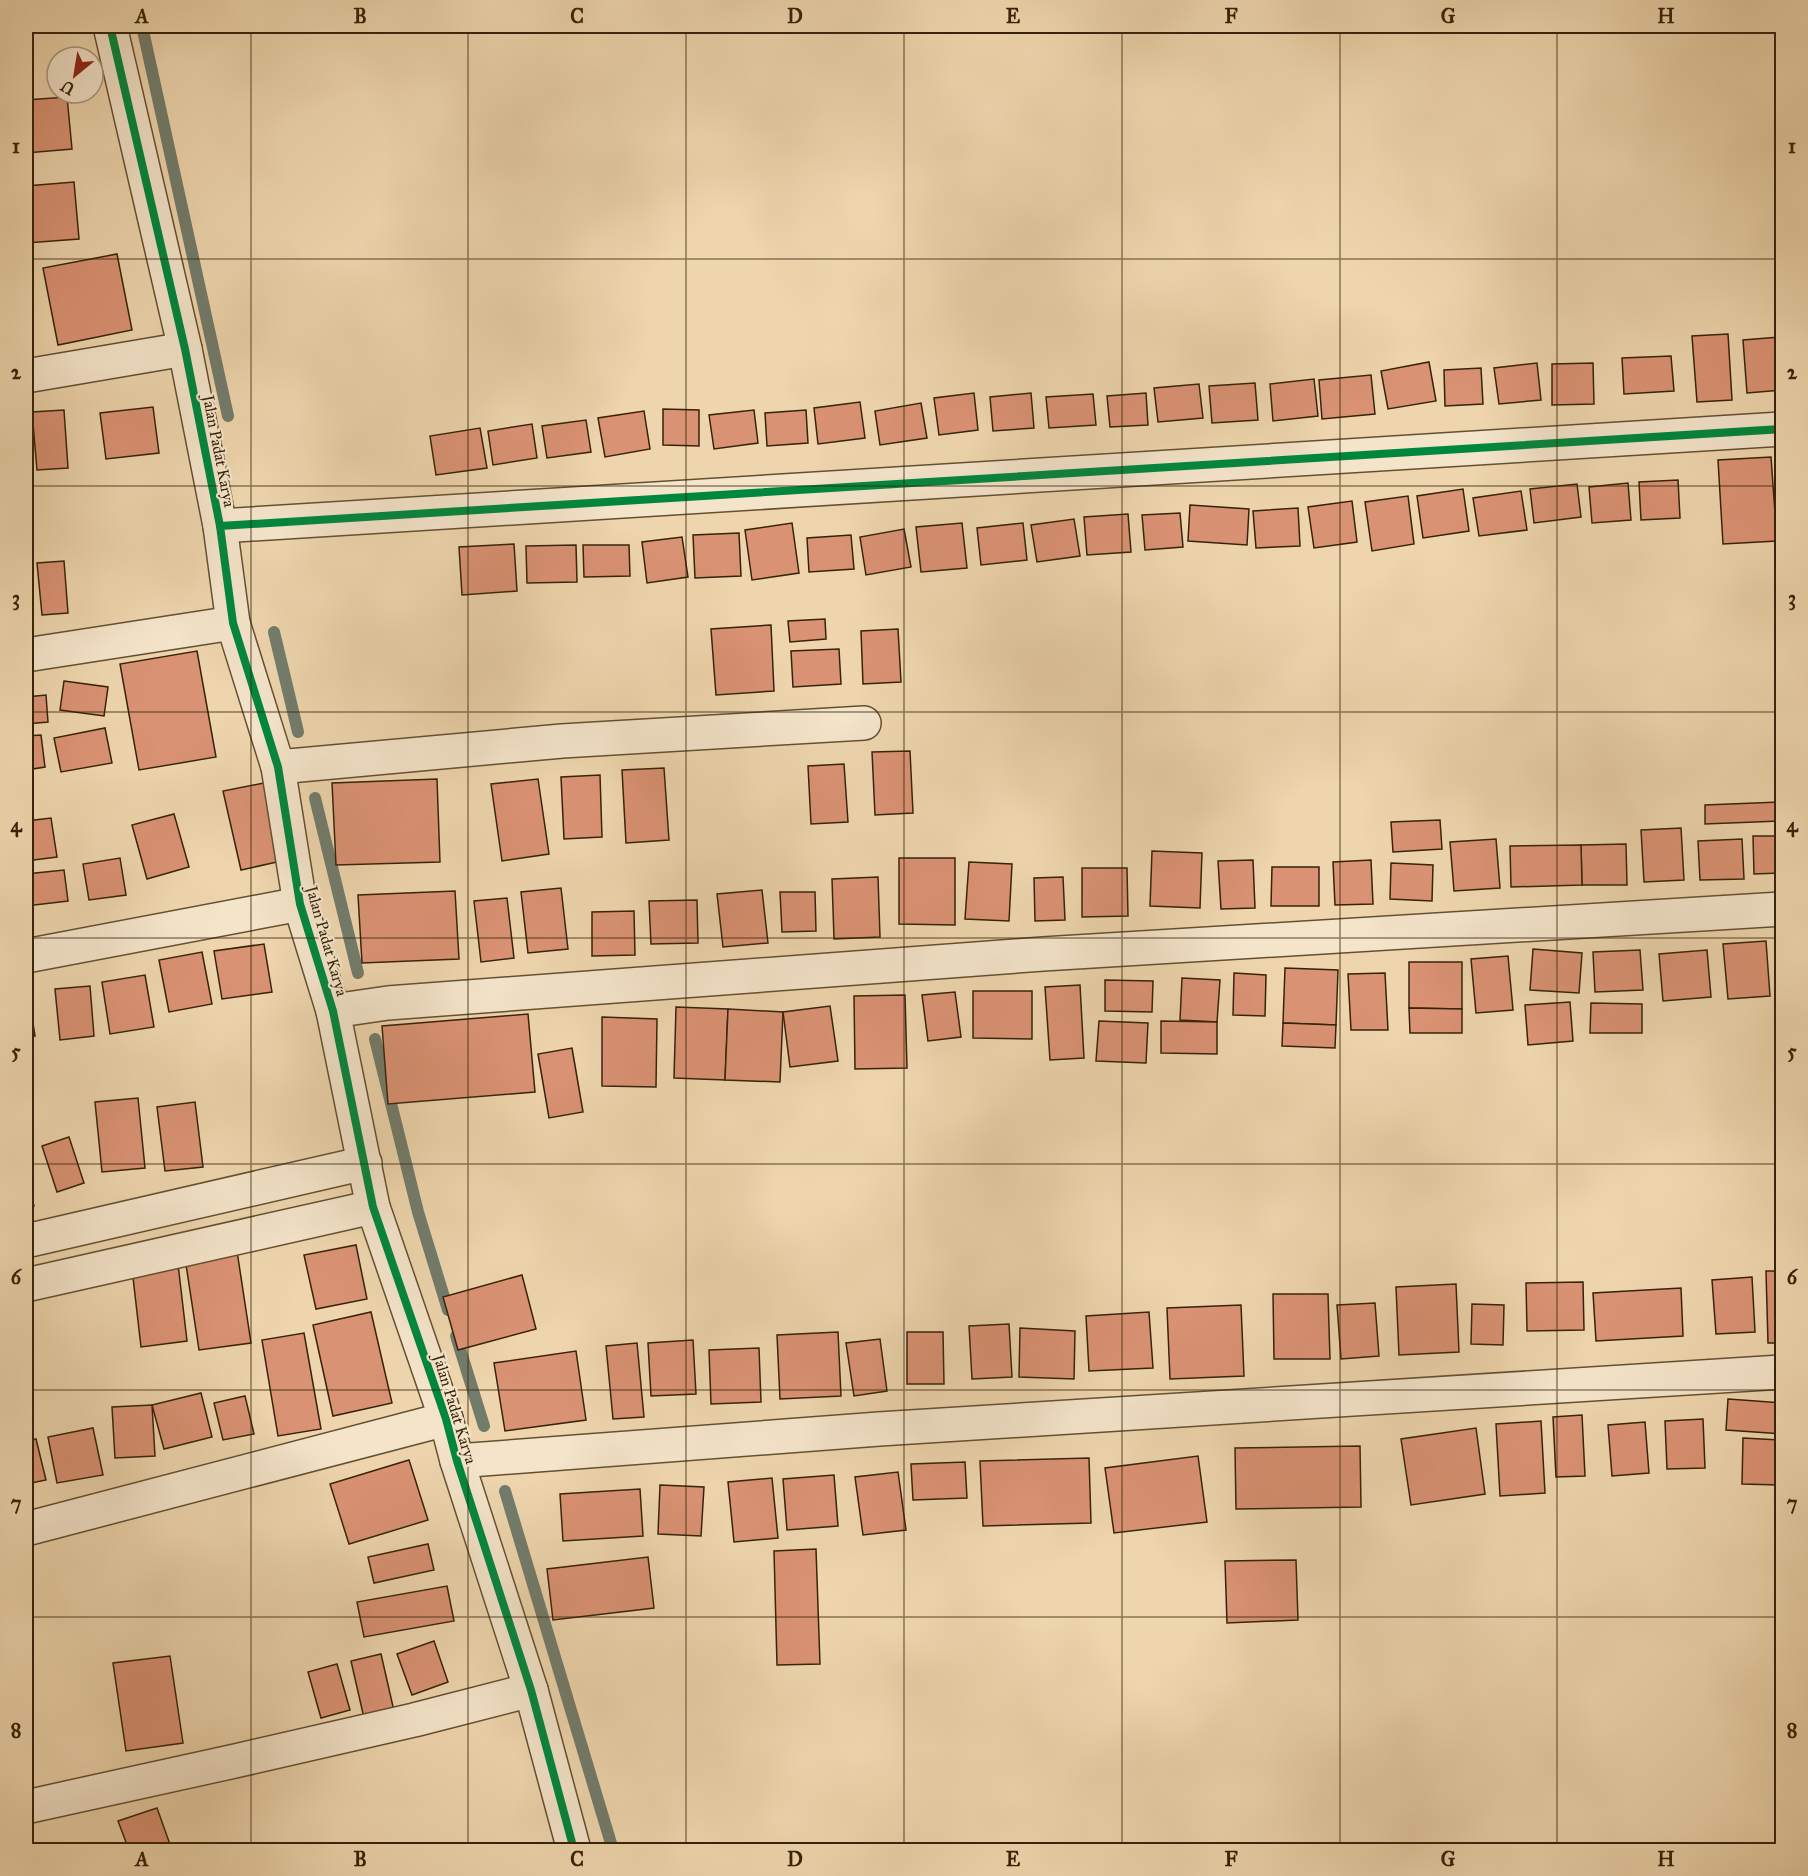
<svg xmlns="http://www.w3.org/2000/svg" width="1808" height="1876" viewBox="0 0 1808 1876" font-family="'IM FELL Great Primer',serif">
<rect width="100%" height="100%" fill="#eed5ad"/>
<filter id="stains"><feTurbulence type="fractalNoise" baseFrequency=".00333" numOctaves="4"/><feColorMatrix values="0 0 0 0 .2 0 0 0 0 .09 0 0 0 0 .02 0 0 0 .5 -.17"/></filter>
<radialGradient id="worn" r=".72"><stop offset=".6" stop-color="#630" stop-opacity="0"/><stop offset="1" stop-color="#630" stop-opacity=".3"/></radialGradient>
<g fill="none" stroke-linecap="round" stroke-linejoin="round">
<g stroke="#727c6c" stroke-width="12">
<polyline points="142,26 228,416"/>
<polyline points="274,632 298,732"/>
<polyline points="315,798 358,973"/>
<polyline points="375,1039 418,1212 448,1310"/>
<polyline points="456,1336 484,1426"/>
<polyline points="505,1491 613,1850"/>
</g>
</g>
<g fill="#da9274" stroke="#362308" stroke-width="1.5">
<polygon points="67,97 72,149 26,153 26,100"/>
<polygon points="74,182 79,239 26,243 26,186"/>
<polygon points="117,254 132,330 58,345 43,268"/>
<polygon points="26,280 33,349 26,350"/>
<polygon points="1728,334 1732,400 1697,402 1692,336"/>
<polygon points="1781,337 1782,390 1747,393 1743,340"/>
<polygon points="1671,356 1674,391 1624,394 1622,358"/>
<polygon points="1429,362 1436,401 1388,409 1381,371"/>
<polygon points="1537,363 1541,400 1499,404 1494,368"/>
<polygon points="1593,363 1594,404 1552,405 1552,364"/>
<polygon points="1481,368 1483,404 1445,406 1444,370"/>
<polygon points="1371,375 1375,414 1322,419 1319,380"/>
<polygon points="1314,379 1318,416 1273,421 1270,384"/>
<polygon points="1255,383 1258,420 1212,423 1209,386"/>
<polygon points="1199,384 1203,418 1158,422 1154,388"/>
<polygon points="974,393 978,430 939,435 934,398"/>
<polygon points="1031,393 1034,428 993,431 990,397"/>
<polygon points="1146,393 1148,425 1110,427 1107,396"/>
<polygon points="1093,394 1096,425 1049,428 1046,397"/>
<polygon points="860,402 865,438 818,444 814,408"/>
<polygon points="921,403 927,438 880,445 875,411"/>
<polygon points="153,407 159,453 106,459 100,413"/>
<polygon points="663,409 699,410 699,446 663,445"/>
<polygon points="64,410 68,468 37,470 32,412"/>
<polygon points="754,410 758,443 714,449 709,415"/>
<polygon points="806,410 808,443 767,446 765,413"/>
<polygon points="644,411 650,449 605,457 598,418"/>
<polygon points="586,420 591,452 547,458 542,426"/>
<polygon points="532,424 537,458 493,465 488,431"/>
<polygon points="480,428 487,468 436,475 430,436"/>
<polygon points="1771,457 1777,541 1723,544 1718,460"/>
<polygon points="1678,480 1680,518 1641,520 1639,482"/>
<polygon points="1628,483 1631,520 1592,523 1589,487"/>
<polygon points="1577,484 1581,517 1534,523 1530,489"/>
<polygon points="1463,489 1469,531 1423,538 1417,496"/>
<polygon points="1521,491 1527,530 1479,536 1473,498"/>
<polygon points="1408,496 1414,544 1372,551 1365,502"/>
<polygon points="1352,501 1357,542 1314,548 1308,507"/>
<polygon points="1190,505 1249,509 1247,545 1188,541"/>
<polygon points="1298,508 1300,546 1256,548 1253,511"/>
<polygon points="1180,513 1183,547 1145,550 1142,515"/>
<polygon points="1128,514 1131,552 1087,555 1084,517"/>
<polygon points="1074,519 1080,556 1037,562 1031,525"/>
<polygon points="792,523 799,573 752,580 745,530"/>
<polygon points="962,523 967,568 921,572 916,527"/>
<polygon points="1023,523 1027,560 981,565 977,528"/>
<polygon points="904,529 911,567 866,575 860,537"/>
<polygon points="739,533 741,576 695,578 693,535"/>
<polygon points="851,535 854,569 809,572 807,538"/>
<polygon points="682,537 688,577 647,583 642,542"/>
<polygon points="514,544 517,591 462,595 459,547"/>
<polygon points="576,545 577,582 527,583 526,546"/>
<polygon points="583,545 629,545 630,576 584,577"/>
<polygon points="64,561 68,613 42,615 37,563"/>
<polygon points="825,619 826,639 790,642 788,621"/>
<polygon points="771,625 774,691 716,695 711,629"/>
<polygon points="898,629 901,682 863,684 861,631"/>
<polygon points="839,649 841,684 793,687 791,651"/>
<polygon points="197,651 216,757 139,770 120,664"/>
<polygon points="64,681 108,687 104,716 60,710"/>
<polygon points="46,695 48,722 26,724 26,697"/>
<polygon points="105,728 112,763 61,772 54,738"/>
<polygon points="41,735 45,767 26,770 26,736"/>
<polygon points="910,751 913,813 875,815 872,752"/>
<polygon points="844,764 848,822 811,824 808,766"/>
<polygon points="664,768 669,840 626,843 622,770"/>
<polygon points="600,775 602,837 564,839 561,777"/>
<polygon points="437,779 440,862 336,865 332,783"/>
<polygon points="538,779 549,854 502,861 491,784"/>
<polygon points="269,782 286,860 241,870 223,791"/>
<polygon points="1782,802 1782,821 1705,824 1705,805"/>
<polygon points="174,814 189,867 147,879 132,825"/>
<polygon points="51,818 57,857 26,861 26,821"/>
<polygon points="1440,820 1442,849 1393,852 1391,822"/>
<polygon points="1681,828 1684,880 1644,882 1641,830"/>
<polygon points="1753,836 1782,836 1782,873 1754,874"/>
<polygon points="1496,839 1500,888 1454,891 1450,842"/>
<polygon points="1742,839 1744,879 1700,880 1698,841"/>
<polygon points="1626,844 1627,885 1582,885 1581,845"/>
<polygon points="1581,845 1582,885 1511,887 1510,846"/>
<polygon points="1152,851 1202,853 1200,908 1150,906"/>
<polygon points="120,858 126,895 89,900 83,864"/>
<polygon points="899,858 955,858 955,925 899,924"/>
<polygon points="1253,860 1255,908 1221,909 1218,861"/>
<polygon points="1371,860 1373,904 1335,905 1333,862"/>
<polygon points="969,862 1012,864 1009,921 965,919"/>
<polygon points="1391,863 1433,865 1432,901 1390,899"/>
<polygon points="1272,867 1319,867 1319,906 1271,906"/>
<polygon points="1082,868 1127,868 1128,916 1082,917"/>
<polygon points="64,870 68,901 26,906 26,874"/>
<polygon points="878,877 880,937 834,939 832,879"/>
<polygon points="1063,877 1065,920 1035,921 1034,878"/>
<polygon points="561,888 568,949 528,953 521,892"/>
<polygon points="762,890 768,943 723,947 717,894"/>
<polygon points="455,891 459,959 362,963 358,895"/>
<polygon points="780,892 815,892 816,931 782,932"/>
<polygon points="507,898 514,958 481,962 474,901"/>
<polygon points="697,900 698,943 651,944 649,901"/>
<polygon points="634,911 635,955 592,956 592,912"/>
<polygon points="1766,941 1770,996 1728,999 1723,944"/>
<polygon points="1778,941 1782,941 1782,979 1781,979"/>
<polygon points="264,944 272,992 222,999 214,951"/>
<polygon points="1533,949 1582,953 1579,993 1530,990"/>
<polygon points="1640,950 1643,990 1595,992 1593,952"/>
<polygon points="1707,950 1711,997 1663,1001 1659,954"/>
<polygon points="202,952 212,1004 169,1012 159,960"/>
<polygon points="1508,956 1513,1010 1476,1013 1471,959"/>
<polygon points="1409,962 1462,962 1462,1009 1409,1008"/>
<polygon points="1285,968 1338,970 1336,1025 1283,1023"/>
<polygon points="1234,973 1266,975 1265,1016 1233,1015"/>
<polygon points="1385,973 1388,1030 1351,1030 1348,974"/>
<polygon points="145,975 154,1027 110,1034 102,982"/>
<polygon points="26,978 35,1036 26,1037"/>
<polygon points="1182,978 1220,980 1217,1022 1180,1020"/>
<polygon points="1105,980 1153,981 1152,1012 1105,1011"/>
<polygon points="1080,985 1084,1058 1050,1060 1045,987"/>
<polygon points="90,986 94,1036 60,1040 55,989"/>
<polygon points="973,991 1032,991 1032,1039 973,1038"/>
<polygon points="955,992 961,1037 928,1041 922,995"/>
<polygon points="905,995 907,1068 855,1069 854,996"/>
<polygon points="1570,1002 1573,1041 1528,1045 1525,1005"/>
<polygon points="1591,1003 1642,1004 1642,1033 1590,1033"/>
<polygon points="830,1006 838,1061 790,1067 783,1012"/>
<polygon points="676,1007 728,1009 725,1080 674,1078"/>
<polygon points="1409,1008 1462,1009 1462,1033 1410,1033"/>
<polygon points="728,1009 783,1012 780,1082 725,1080"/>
<polygon points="528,1014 535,1092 388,1104 382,1026"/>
<polygon points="602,1017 657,1019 656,1087 602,1086"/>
<polygon points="1099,1021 1148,1023 1146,1063 1096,1061"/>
<polygon points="1161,1021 1217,1022 1217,1054 1161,1053"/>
<polygon points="1283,1023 1336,1025 1335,1048 1282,1046"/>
<polygon points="572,1048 583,1112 549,1118 538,1054"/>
<polygon points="138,1098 145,1168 102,1172 95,1102"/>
<polygon points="195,1102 203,1167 165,1171 157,1107"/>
<polygon points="69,1137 84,1183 57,1192 42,1146"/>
<polygon points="26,1178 34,1206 26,1208"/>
<polygon points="356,1245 367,1299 316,1309 304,1255"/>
<polygon points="237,1251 251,1343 199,1350 185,1258"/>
<polygon points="178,1264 187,1341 141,1347 132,1269"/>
<polygon points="1766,1271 1782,1271 1782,1343 1768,1343"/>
<polygon points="522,1275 536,1329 458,1350 443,1297"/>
<polygon points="1752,1277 1755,1332 1716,1334 1712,1280"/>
<polygon points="1583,1282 1584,1330 1527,1331 1526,1283"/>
<polygon points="1456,1284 1459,1352 1399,1355 1396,1287"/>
<polygon points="1681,1288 1683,1336 1596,1341 1593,1293"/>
<polygon points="1273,1294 1328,1294 1330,1359 1274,1359"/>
<polygon points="1375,1303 1379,1356 1341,1359 1337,1305"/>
<polygon points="1472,1304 1504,1305 1503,1345 1471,1344"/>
<polygon points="1241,1305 1244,1376 1170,1379 1167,1308"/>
<polygon points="371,1312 392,1403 333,1416 313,1325"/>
<polygon points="1149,1312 1153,1368 1089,1371 1086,1316"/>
<polygon points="1009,1324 1012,1377 972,1379 969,1326"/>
<polygon points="1020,1328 1075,1331 1074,1379 1019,1377"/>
<polygon points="838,1332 841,1396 780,1399 777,1335"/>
<polygon points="907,1332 943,1332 944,1384 907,1384"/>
<polygon points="304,1333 321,1429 278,1436 262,1340"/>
<polygon points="880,1339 887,1391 854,1396 846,1343"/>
<polygon points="693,1340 696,1394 651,1396 648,1343"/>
<polygon points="637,1343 644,1417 613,1419 606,1346"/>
<polygon points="759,1348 761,1402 711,1404 709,1350"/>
<polygon points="576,1351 586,1420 505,1431 494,1363"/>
<polygon points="201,1393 212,1437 164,1449 152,1405"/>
<polygon points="245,1396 254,1434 223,1440 214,1403"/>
<polygon points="1728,1399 1782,1403 1782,1434 1726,1430"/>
<polygon points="152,1405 155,1456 115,1458 112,1407"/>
<polygon points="1582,1415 1585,1476 1556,1477 1553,1417"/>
<polygon points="1703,1419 1705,1468 1667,1469 1665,1421"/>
<polygon points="1541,1421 1545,1493 1500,1496 1496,1424"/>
<polygon points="1645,1422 1649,1473 1612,1476 1608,1425"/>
<polygon points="93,1428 103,1475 57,1483 48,1437"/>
<polygon points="1476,1428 1485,1494 1411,1505 1401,1439"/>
<polygon points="1743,1438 1782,1440 1782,1485 1742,1484"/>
<polygon points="36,1439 46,1480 26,1484 26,1441"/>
<polygon points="1360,1446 1361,1507 1236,1509 1235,1448"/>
<polygon points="1198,1456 1207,1522 1114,1533 1105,1468"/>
<polygon points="1089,1458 1091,1523 983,1526 980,1461"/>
<polygon points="409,1460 428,1520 349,1544 330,1484"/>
<polygon points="965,1462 967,1498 913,1500 911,1464"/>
<polygon points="898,1472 906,1530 863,1535 855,1477"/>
<polygon points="834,1475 838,1526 787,1530 783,1479"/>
<polygon points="772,1478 778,1538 734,1542 728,1482"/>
<polygon points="660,1485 704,1487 701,1536 658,1534"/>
<polygon points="640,1489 643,1536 563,1541 560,1494"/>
<polygon points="428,1544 434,1570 374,1583 368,1557"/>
<polygon points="816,1549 820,1664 777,1665 774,1551"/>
<polygon points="648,1557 654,1608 553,1620 547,1569"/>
<polygon points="1296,1560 1298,1620 1227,1623 1225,1561"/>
<polygon points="447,1586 454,1621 364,1637 357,1602"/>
<polygon points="434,1641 448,1682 412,1695 397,1654"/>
<polygon points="381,1654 394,1711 364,1718 351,1661"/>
<polygon points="170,1656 183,1743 126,1751 113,1663"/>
<polygon points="337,1664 350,1710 321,1718 308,1672"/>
<polygon points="157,1808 172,1850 129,1850 118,1821"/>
</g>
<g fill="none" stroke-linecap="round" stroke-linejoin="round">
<g stroke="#645031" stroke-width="36">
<g id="street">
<polyline points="110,26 185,349 220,526 233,623 278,767 300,904 333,1011 373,1207 446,1419 457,1461 531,1690 574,1850"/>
<polyline points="26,376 185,349"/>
<polyline points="220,526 1782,429"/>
<polyline points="26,655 233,623"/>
<polyline points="278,767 562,741 864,723"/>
<polyline points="26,956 300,904"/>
<polyline points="333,1011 388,1003 1043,954 1782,909"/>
<polyline points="26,1241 365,1163"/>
<polyline points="26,1285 373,1207"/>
<polyline points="457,1461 879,1429 1782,1372"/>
<polyline points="26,1529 446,1419"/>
<polyline points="26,1807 235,1761 414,1720 531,1690"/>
</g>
</g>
<use href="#street" stroke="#f4e4ca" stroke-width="33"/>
<g stroke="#f4e4ca" stroke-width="11">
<g id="cycleway">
<polyline points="110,26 185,349 220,526 233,623 278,767 300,904 333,1011 373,1207 446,1419 457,1461 531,1690 574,1850"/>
<polyline points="220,526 1782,429"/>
</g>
</g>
<use href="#cycleway" stroke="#00873e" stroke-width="8"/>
</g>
<path fill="none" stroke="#362308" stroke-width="1.5" stroke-opacity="0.55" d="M251,26v1824M468,26v1824M686,26v1824M904,26v1824M1122,26v1824M1340,26v1824M1557,26v1824M26,259h1756M26,486h1756M26,712h1756M26,938h1756M26,1164h1756M26,1390h1756M26,1617h1756"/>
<g text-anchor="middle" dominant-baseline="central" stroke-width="4.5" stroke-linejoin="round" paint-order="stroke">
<g font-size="16" fill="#362308" stroke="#f4e4ca">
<text transform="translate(219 451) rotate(79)">Jalan Padat Karya</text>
<text transform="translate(327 941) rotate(74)">Jalan Padat Karya</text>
<text transform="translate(455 1409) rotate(73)">Jalan Padat Karya</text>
</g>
</g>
<rect width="1808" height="1876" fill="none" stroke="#eed5ad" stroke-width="66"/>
<g transform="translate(75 75) rotate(210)"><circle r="28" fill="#f4e4ca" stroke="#a8977c" stroke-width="1.5"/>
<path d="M0-4.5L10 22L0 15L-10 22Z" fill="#8f2418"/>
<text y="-9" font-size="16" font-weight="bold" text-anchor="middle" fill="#362308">U</text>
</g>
<rect x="33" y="33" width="1742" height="1810" fill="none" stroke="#362308" stroke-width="2"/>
<g font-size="20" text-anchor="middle" font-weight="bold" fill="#362308">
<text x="142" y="23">A</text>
<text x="360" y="23">B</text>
<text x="577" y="23">C</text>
<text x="795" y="23">D</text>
<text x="1013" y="23">E</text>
<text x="1231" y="23">F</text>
<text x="1448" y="23">G</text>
<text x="1666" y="23">H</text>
<text x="16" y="153">1</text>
<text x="1792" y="153">1</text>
<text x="16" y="379">2</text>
<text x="1792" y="379">2</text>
<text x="16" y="605">3</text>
<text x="1792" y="605">3</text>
<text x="16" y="832">4</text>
<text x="1792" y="832">4</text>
<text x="16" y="1058">5</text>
<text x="1792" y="1058">5</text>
<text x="16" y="1284">6</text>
<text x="1792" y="1284">6</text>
<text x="16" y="1510">7</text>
<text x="1792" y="1510">7</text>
<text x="16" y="1737">8</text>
<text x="1792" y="1737">8</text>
<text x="142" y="1866">A</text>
<text x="360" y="1866">B</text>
<text x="577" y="1866">C</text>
<text x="795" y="1866">D</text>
<text x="1013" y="1866">E</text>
<text x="1231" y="1866">F</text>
<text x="1448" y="1866">G</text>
<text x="1666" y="1866">H</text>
</g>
<rect width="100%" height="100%" filter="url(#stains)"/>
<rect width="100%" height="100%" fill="url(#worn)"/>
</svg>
